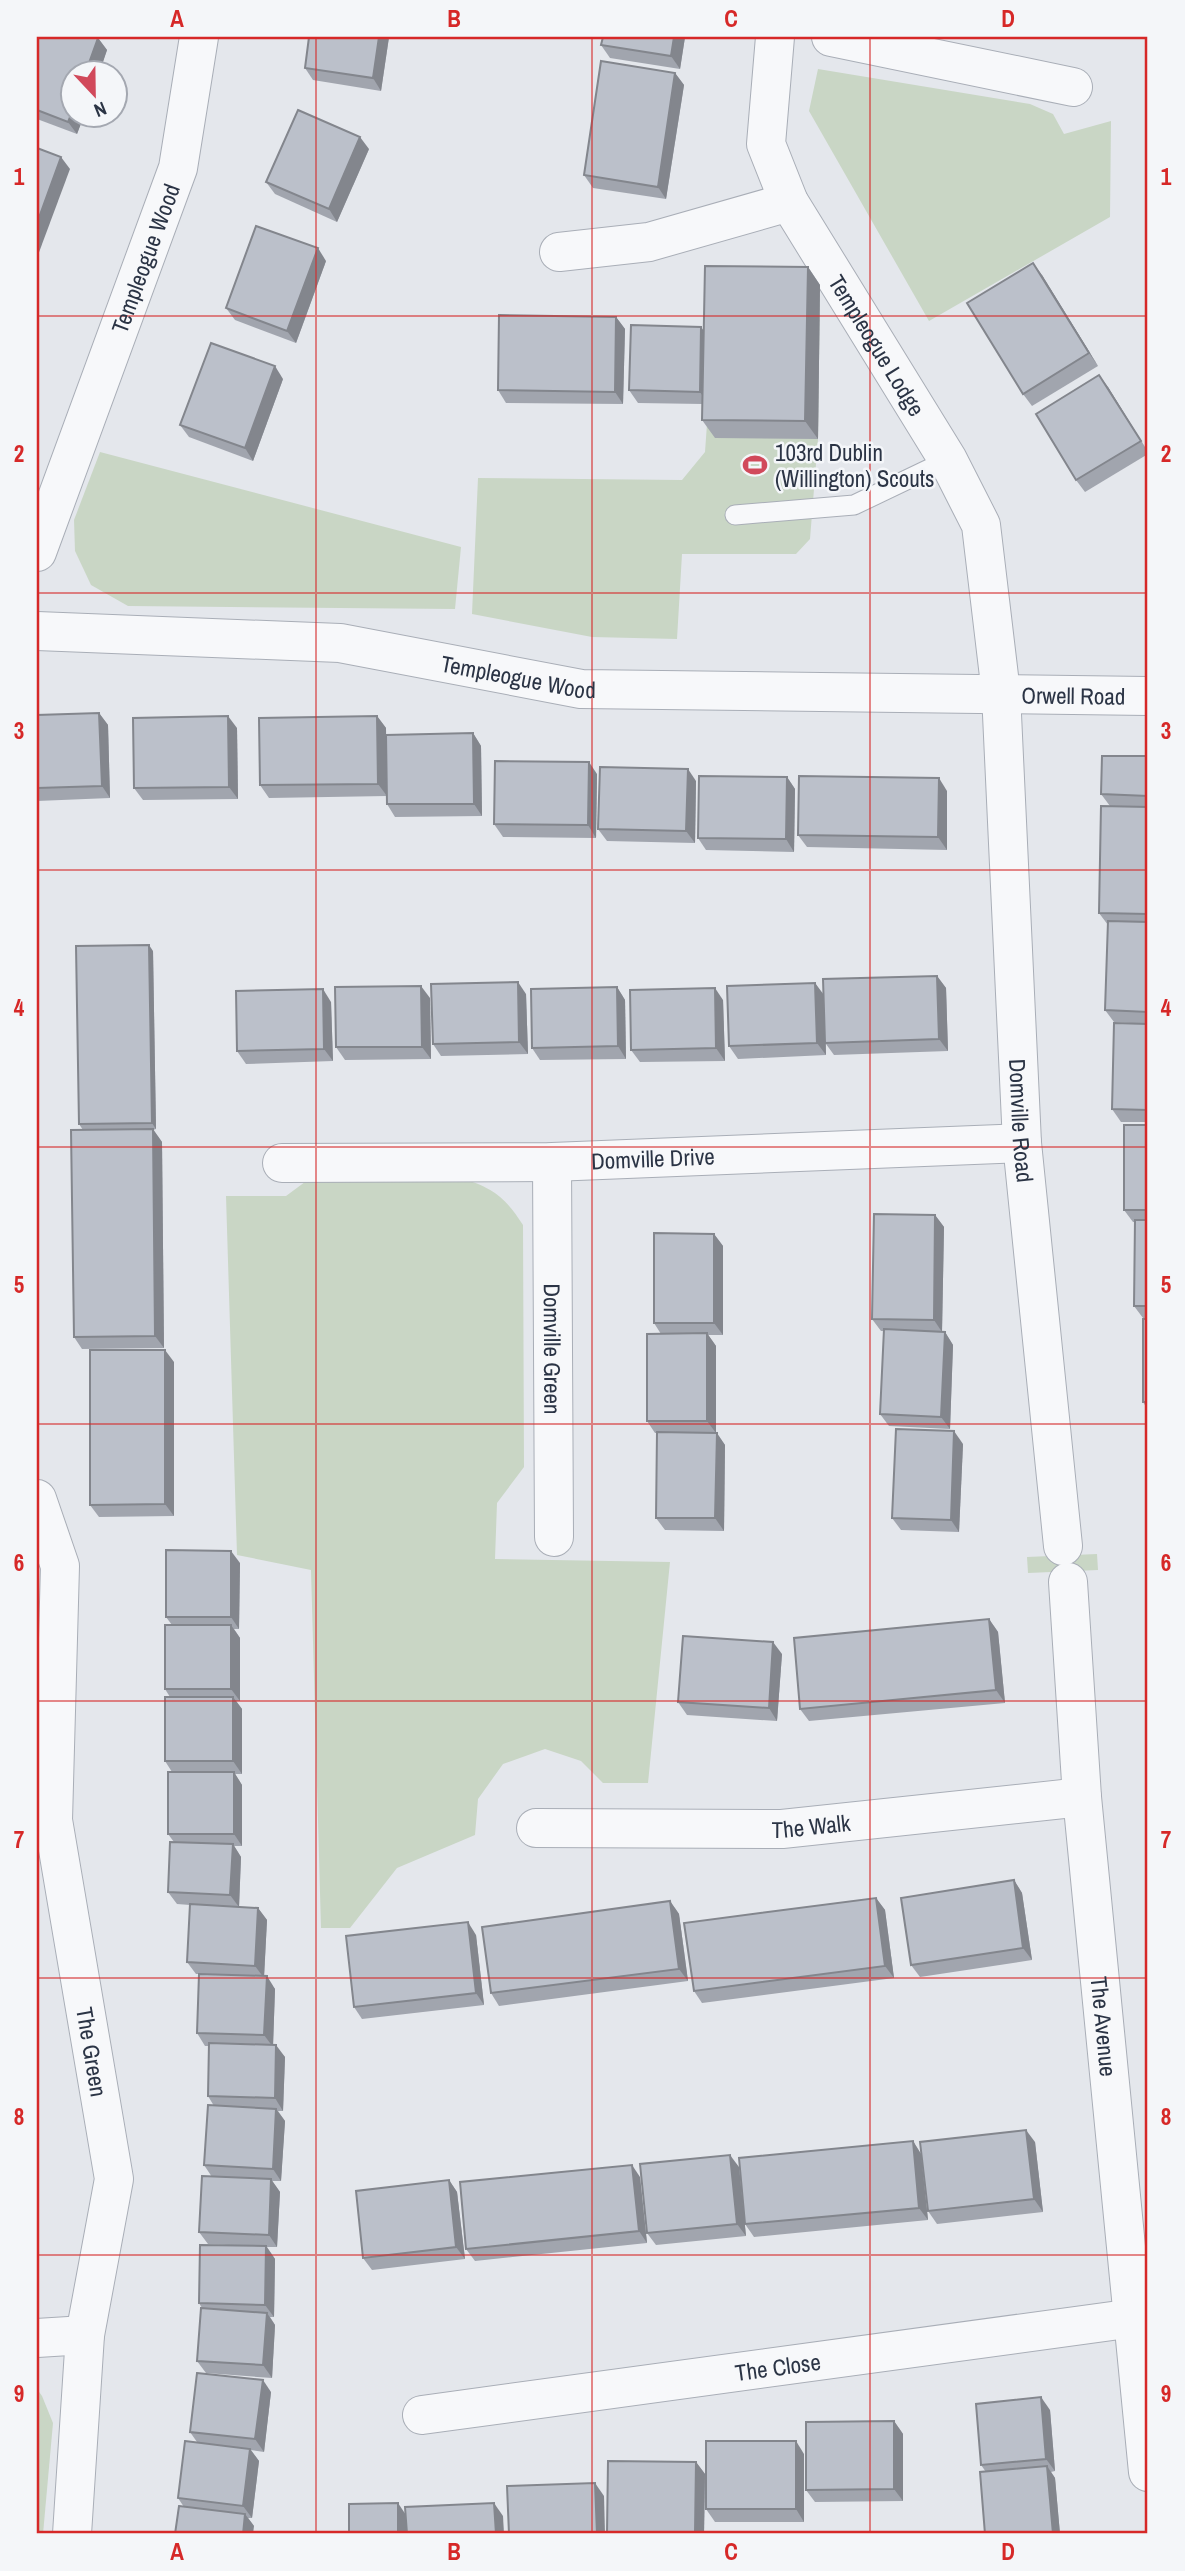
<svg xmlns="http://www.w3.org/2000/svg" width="1185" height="2571" viewBox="0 0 1185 2571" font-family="'Archivo Narrow',sans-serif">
<rect width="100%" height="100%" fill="#e4e7ec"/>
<g fill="#c9d6c5">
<polygon points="818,69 1030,104 1053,114 1064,134 1111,121 1110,217 929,321 809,111"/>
<polygon points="717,284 820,285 818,439 810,539 796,554 682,554 677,639 592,637 472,614 478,478 682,480 705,452"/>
<polygon points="100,452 461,547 455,609 128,606 91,585 75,551 74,520"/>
<path d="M461,1178c32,10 44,19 62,47l1,242 -27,36 -2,56 175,3 -22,221h-45l-22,-22 -36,-12 -42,15 -25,35 -3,36 -78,33 -47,60h-29l-10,-358 -74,-15 -11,-359h60l23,-17z"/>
<polygon points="1097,1554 1098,1570 1028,1573 1027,1557"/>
<polygon points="37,2389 42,2396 53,2423 43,2534 37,2534"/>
</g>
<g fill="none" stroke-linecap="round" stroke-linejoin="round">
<g stroke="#a9aeb7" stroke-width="21">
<polyline id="lane" points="735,515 854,505 948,460"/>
</g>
<g stroke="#a9aeb7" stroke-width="40">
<g id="street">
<path id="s1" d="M775,37l-9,107 23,58 159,258 33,65 20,168 21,450 41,403"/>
<polyline points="831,37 1073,87"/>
<polyline points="559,252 649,242 789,202"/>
<path id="s2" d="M37,552l141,-384 21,-131"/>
<path id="s3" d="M37,631l303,12 241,46 567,7"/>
<path id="s4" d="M552,1162l2,375"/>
<path id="s5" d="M282,1163l270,-1 470,-19"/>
<path id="s6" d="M37,1499l23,67 -7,254 61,359 -29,156 -13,199"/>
<path id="s7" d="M1068,1582l14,215 66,675"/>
<path id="s8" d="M536,1828l246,1 300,-32"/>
<polyline points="37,2338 85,2335"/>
<path id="s9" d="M422,2415l712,-97"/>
</g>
</g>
<use href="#lane" stroke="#f7f8fa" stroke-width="19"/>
<use href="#street" stroke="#f7f8fa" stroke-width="38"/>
</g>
<g fill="#a1a5ae">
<polygon points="37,37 98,38 107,50 77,134 37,119"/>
<polygon points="389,37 381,91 313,80 305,68"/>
<polygon points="685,37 680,69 610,58 601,45"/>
<polygon points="675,73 684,85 666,199 593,188 584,175"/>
<polygon points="369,149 337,222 275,194 266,182"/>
<polygon points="326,261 296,343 235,320 226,308"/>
<polygon points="808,267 820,285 818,439 715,438 702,420 703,404 638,403 629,390 704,331"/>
<polygon points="1042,275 1098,366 1032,406 1023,394"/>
<polygon points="616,317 625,329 623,404 506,403 498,390"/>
<polygon points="283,379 253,461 189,437 180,425"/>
<polygon points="1108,387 1148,452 1148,454 1085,492 1076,480"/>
<polygon points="99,713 108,725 110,798 37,801 37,715"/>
<polygon points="377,716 386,728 386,735 473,733 481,746 482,816 395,817 387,804 387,796 269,798 260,785"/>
<polygon points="237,728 238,799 143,800 134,788"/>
<polygon points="1148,756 1148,1024 1114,1022 1105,1010 1108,925 1099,913 1110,806 1101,794"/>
<polygon points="597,774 596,838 503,837 494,824"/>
<polygon points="787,777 795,789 794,852 706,850 698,838"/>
<polygon points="696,781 695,843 607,841 598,829"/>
<polygon points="947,791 947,850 807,847 798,835"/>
<polygon points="153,951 156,1129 153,1130 162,1142 164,1348 82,1349 74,1337 83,1130 79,1124"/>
<polygon points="937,976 946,988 948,1051 834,1055 826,1044 826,1055 738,1059 729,1046 815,983 823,995"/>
<polygon points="617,987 625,1000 626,1059 540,1060 532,1048"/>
<polygon points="526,994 528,1054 441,1056 433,1044"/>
<polygon points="430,998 431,1059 345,1060 336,1047"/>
<polygon points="723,1000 725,1061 640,1062 631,1050"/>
<polygon points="331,1002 333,1061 246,1064 237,1051"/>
<polygon points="1148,1024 1148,1122 1121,1122 1112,1109"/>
<polygon points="1148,1125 1148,1318 1143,1318 1134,1306 1135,1222 1133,1222 1124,1210"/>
<polygon points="935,1215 944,1227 942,1332 945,1332 953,1345 950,1429 889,1426 880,1414 884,1331 881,1331 872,1319"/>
<polygon points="714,1234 723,1246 723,1335 708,1335 716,1346 716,1433 725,1445 724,1531 665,1530 656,1518 657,1433 655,1433 647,1421 661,1334 654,1323"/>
<polygon points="1148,1319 1148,1410 1143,1402"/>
<polygon points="174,1362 174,1516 99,1517 90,1505"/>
<polygon points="963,1444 959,1532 901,1530 892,1518"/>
<polygon points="240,1563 239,1629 234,1629 240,1638 240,1701 236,1701 242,1709 242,1774 235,1774 242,1785 242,1846 234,1846 241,1857 239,1907 258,1908 267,1920 264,1976 275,1989 273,2045 285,2057 283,2111 278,2111 285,2121 281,2181 272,2181 280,2192 277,2247 267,2247 275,2259 274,2317 270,2317 275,2325 272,2378 206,2373 197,2361 202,2308 199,2303 248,2246 208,2244 199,2232 212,2177 204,2165 214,2106 208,2096 209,2046 205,2046 197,2033 199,1974 196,1974 187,1962 190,1905 177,1904 168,1892 174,1842 168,1834 172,1772 165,1761 170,1697 165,1689 172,1625 166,1617"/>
<polygon points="989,1619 998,1632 1005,1703 809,1721 800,1709"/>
<polygon points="782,1654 777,1721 687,1715 678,1702"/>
<polygon points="1014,1880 1022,1893 1032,1960 920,1977 911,1965"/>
<polygon points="876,1898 885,1910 894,1978 702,2003 694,1991"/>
<polygon points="670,1901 679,1914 688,1981 499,2006 491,1993"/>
<polygon points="476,1935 484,2005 362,2019 354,2007"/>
<polygon points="913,2141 921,2154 928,2220 754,2237 745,2224"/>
<polygon points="1035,2142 1043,2212 937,2224 928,2211"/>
<polygon points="739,2167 746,2236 656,2245 647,2233"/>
<polygon points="640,2177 647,2243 475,2261 466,2249"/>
<polygon points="449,2180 457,2192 465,2259 372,2270 363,2258"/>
<polygon points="271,2392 264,2452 251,2450 259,2461 252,2518 248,2518 254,2526 184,2507 178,2498 197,2442 190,2432"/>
<polygon points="1050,2410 1055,2471 1051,2472 1055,2478 1060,2534 985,2534 986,2472 981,2465"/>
<polygon points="894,2421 903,2434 903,2501 815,2502 806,2490"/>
<polygon points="804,2454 804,2522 715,2522 706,2509"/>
<polygon points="696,2462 705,2474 704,2534 608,2534 607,2533"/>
</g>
<g fill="#83868d">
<polygon points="379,37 389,37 381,91 373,78"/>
<polygon points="674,37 685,37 680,69 671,56"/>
<polygon points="98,38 107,50 99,74 85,74"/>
<polygon points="675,73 684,85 666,199 658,187"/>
<polygon points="74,107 74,116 84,116 77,134 68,122"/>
<polygon points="360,137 369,149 337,222 329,209"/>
<polygon points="61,157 70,169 38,255 37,253 37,223"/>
<polygon points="318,248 326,261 296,343 287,331"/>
<polygon points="1033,263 1042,275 1098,366 1089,353"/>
<polygon points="808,267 820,285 818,439 805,421"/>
<polygon points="616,317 625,329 623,404 615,392"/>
<polygon points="701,327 710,339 708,404 700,392"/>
<polygon points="275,366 283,379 253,461 245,448"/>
<polygon points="1099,375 1108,387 1148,452"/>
<polygon points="99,713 108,725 110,798 102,786"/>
<polygon points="228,716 237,728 238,799 229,787"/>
<polygon points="377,716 386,728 387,796 378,784"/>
<polygon points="473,733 481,746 482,816 474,804"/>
<polygon points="589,762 597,774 596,838 588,825"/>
<polygon points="688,769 696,781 695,843 686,831"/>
<polygon points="787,777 795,789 794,852 786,839"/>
<polygon points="939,778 947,791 947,850 938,837"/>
<polygon points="149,945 153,951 156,1129 152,1123"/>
<polygon points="937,976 946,988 948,1051 939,1039"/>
<polygon points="518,982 526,994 528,1054 519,1042"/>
<polygon points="815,983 824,995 826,1055 817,1043"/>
<polygon points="421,986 430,998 431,1059 422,1047"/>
<polygon points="617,987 625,1000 626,1059 618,1046"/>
<polygon points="715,988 723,1000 725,1061 716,1048"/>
<polygon points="323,989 331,1002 333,1061 324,1049"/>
<polygon points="153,1129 162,1142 164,1348 155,1336"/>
<polygon points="935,1215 944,1227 942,1332 934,1320"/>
<polygon points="714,1234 723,1246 723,1335 714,1323"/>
<polygon points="945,1332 953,1345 950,1429 941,1417"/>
<polygon points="707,1333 716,1346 716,1433 707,1421"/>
<polygon points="165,1350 174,1362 174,1516 165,1504"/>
<polygon points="954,1431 963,1444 959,1532 951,1520"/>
<polygon points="717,1433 725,1445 724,1531 715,1518"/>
<polygon points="231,1551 240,1563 239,1629 231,1617"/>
<polygon points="989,1619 998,1632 1005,1703 996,1690"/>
<polygon points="231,1625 240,1638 240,1701 231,1689"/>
<polygon points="773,1642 782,1654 777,1721 769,1708"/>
<polygon points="233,1697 242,1709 242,1774 233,1761"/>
<polygon points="234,1772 242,1785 242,1846 234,1834"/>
<polygon points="233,1844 241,1857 239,1907 230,1895"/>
<polygon points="1014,1880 1022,1893 1032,1960 1023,1948"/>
<polygon points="876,1898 885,1910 894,1978 885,1966"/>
<polygon points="670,1901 679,1914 688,1981 679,1969"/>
<polygon points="258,1908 267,1920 264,1978 255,1966"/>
<polygon points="468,1922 476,1935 484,2005 476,1993"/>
<polygon points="267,1976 275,1989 273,2047 264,2035"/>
<polygon points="276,2045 285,2057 283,2111 275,2098"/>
<polygon points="276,2109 285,2121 281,2181 273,2169"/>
<polygon points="1026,2130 1035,2142 1043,2212 1034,2199"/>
<polygon points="913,2141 921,2154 928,2220 919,2208"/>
<polygon points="730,2155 739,2167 746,2236 737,2224"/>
<polygon points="632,2165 640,2177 647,2243 639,2231"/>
<polygon points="271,2179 280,2192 277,2247 269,2235"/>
<polygon points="449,2180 457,2192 465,2259 456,2247"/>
<polygon points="266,2246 275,2259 274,2317 265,2305"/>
<polygon points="267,2313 275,2325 272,2378 263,2365"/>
<polygon points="263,2380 271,2392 264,2452 255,2439"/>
<polygon points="1041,2397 1050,2410 1055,2471 1046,2459"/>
<polygon points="894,2421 903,2434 903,2501 894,2489"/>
<polygon points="796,2441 804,2454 804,2522 796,2509"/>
<polygon points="250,2449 259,2461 252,2518 243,2506"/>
<polygon points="696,2462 705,2474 704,2534 696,2534 695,2533"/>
<polygon points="1047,2466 1055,2478 1060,2534 1053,2534"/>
<polygon points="595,2483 604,2496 605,2534 597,2534"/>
<polygon points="398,2503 406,2515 407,2534 398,2534"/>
<polygon points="494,2503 503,2516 504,2534 496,2534"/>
<polygon points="245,2514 254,2526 253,2534 243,2534"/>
</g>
<g fill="#bbc0ca" stroke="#83868d" stroke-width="2">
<polygon points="37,37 95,37 98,38 85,74 74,74 74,107 68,122 37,110"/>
<polygon points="309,37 379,37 373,78 305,68"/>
<polygon points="603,37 674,37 671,56 601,45"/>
<polygon points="601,61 675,73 658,187 584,175"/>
<polygon points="298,110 360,137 329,209 266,182"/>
<polygon points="37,148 61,157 37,223"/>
<polygon points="256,226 318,248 287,331 226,308"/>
<polygon points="1033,263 1089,353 1023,394 967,303"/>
<polygon points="705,266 808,267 805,421 702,420"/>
<polygon points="499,315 616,317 615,392 498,390"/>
<polygon points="631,325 701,327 700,392 629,390"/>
<polygon points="211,343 275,366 245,448 180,425"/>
<polygon points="1099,375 1141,441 1076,480 1036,414"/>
<polygon points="99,713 102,786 37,788 37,715"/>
<polygon points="228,716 229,787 134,788 133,718"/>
<polygon points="377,716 378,784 260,785 259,718"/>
<polygon points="473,733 474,804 387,804 386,735"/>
<polygon points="1102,756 1148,756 1148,796 1101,794"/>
<polygon points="495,761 589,762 588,825 494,824"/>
<polygon points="600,767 688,769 686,831 598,829"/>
<polygon points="699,776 787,777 786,839 698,838"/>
<polygon points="799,776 939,778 938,837 798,835"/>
<polygon points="1101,806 1148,807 1148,914 1099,913"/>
<polygon points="1108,921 1148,922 1148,1012 1105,1010"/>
<polygon points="149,945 152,1123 79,1124 76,946"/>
<polygon points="937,976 939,1039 825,1043 823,979"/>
<polygon points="518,982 519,1042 433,1044 431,984"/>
<polygon points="815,983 817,1043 729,1046 727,986"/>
<polygon points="421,986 422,1047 336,1047 335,987"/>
<polygon points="617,987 618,1046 532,1048 531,989"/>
<polygon points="715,988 716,1048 631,1050 630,990"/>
<polygon points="323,989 324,1049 237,1051 236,991"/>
<polygon points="1114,1023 1148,1024 1148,1110 1112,1109"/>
<rect x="1124" y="1125" width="24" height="85"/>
<polygon points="153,1129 155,1336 74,1337 71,1130"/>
<polygon points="874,1214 935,1215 934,1320 872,1319"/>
<polygon points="1135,1220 1148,1220 1148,1306 1134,1306"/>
<polygon points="654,1233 714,1234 714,1323 654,1323"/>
<rect x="1143" y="1319" width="5" height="83"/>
<polygon points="884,1329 945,1332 941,1417 880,1414"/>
<polygon points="707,1333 707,1421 647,1421 647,1334"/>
<polygon points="90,1350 165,1350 165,1504 90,1505"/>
<polygon points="896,1429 954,1431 951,1520 892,1518"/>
<polygon points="657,1432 717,1433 715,1518 656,1518"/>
<polygon points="166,1550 231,1551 231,1617 166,1617"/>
<polygon points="989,1619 996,1690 800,1709 794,1638"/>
<rect x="165" y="1625" width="66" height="64"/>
<polygon points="683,1636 773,1642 769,1708 678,1702"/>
<rect x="165" y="1697" width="68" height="64"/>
<rect x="168" y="1772" width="66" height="62"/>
<polygon points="170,1842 233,1844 230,1895 168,1892"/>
<polygon points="1014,1880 1023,1948 911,1965 901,1898"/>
<polygon points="876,1898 885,1966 694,1991 684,1923"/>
<polygon points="670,1901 679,1969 491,1993 482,1927"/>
<polygon points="190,1904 258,1908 255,1966 187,1962"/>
<polygon points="468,1922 476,1993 354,2007 346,1936"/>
<polygon points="199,1974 267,1976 264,2035 197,2033"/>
<polygon points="209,2043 276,2045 275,2098 208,2096"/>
<polygon points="208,2105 276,2109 273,2169 204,2165"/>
<polygon points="1026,2130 1034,2199 928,2211 920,2142"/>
<polygon points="913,2141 919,2208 745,2224 739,2158"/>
<polygon points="730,2155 737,2224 647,2233 640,2164"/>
<polygon points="632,2165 639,2231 466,2249 460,2182"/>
<polygon points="202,2176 271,2179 269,2235 199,2232"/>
<polygon points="449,2180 456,2247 363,2258 356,2191"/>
<polygon points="200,2245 266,2246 265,2305 199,2303"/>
<polygon points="201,2308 267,2313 263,2365 197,2361"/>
<polygon points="197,2373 263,2380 255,2439 190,2432"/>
<polygon points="1041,2397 1046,2459 981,2465 976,2404"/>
<polygon points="894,2421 894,2489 806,2490 806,2422"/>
<polygon points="185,2441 250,2449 243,2506 178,2498"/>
<rect x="706" y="2441" width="90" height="68"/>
<polygon points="608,2461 696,2462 695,2533 607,2533"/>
<polygon points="1047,2466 1053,2534 985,2534 980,2472"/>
<polygon points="595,2483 597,2534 509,2534 507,2486"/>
<polygon points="398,2503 398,2534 349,2534 349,2504"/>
<polygon points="494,2503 496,2534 407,2534 405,2507"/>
<polygon points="179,2506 245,2514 243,2534 175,2534"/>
</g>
<path fill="none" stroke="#d62828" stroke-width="2" stroke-opacity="0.55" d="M316,37v2497M592,37v2497M870,37v2497M37,316h1111M37,593h1111M37,870h1111M37,1147h1111M37,1424h1111M37,1701h1111M37,1978h1111M37,2255h1111"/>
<defs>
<g id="stadium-bare" transform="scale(1.89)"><path d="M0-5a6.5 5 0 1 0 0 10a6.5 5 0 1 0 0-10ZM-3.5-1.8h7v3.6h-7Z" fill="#d1495b" stroke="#f4f6f9" stroke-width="2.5" paint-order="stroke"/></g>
</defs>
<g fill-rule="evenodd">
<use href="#stadium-bare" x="755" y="465"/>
</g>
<g text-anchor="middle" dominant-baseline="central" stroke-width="5" stroke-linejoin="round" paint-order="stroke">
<g font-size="23" fill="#2b3445" stroke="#f4f6f9">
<text stroke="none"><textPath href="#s2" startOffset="313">Templeogue Wood</textPath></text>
<text stroke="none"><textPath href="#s1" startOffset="338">Templeogue Lodge</textPath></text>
<text stroke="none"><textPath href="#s3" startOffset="485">Templeogue Wood</textPath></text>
<text stroke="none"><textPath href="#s3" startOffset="1041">Orwell Road</textPath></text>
<text stroke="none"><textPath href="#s1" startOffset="1143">Domville Road</textPath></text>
<text stroke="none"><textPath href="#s5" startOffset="371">Domville Drive</textPath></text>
<text stroke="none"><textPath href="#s4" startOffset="187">Domville Green</textPath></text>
<text stroke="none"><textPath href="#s8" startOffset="275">The Walk</textPath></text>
<text stroke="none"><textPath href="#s7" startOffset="446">The Avenue</textPath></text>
<text stroke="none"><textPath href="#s6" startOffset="560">The Green</textPath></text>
<text stroke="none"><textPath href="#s9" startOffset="359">The Close</textPath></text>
</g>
<g font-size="23" fill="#2b3445" stroke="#f4f6f9" text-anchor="start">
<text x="775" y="452">103rd Dublin<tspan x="775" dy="26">(Willington) Scouts</tspan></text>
</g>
</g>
<rect width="1185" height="2571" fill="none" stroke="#f4f6f9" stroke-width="77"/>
<g transform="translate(94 94) rotate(158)"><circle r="33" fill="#f4f6f9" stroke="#a4a8b1" stroke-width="2"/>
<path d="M0-5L12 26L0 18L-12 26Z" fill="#d1495b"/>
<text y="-10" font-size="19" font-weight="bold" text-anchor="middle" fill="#2b3445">N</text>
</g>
<rect x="38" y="38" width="1108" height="2494" fill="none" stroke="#d62828" stroke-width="2.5"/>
<g font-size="23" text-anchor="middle" font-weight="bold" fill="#d62828">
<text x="177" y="27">A</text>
<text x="454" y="27">B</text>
<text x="731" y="27">C</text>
<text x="1008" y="27">D</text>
<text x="19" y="185">1</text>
<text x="1166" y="185">1</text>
<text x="19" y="462">2</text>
<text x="1166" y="462">2</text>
<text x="19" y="739">3</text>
<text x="1166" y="739">3</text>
<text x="19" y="1016">4</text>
<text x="1166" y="1016">4</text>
<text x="19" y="1293">5</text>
<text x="1166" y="1293">5</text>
<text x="19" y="1571">6</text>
<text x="1166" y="1571">6</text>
<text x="19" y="1848">7</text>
<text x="1166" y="1848">7</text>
<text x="19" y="2125">8</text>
<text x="1166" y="2125">8</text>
<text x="19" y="2402">9</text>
<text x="1166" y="2402">9</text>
<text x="177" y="2560">A</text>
<text x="454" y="2560">B</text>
<text x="731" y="2560">C</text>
<text x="1008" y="2560">D</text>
</g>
</svg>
